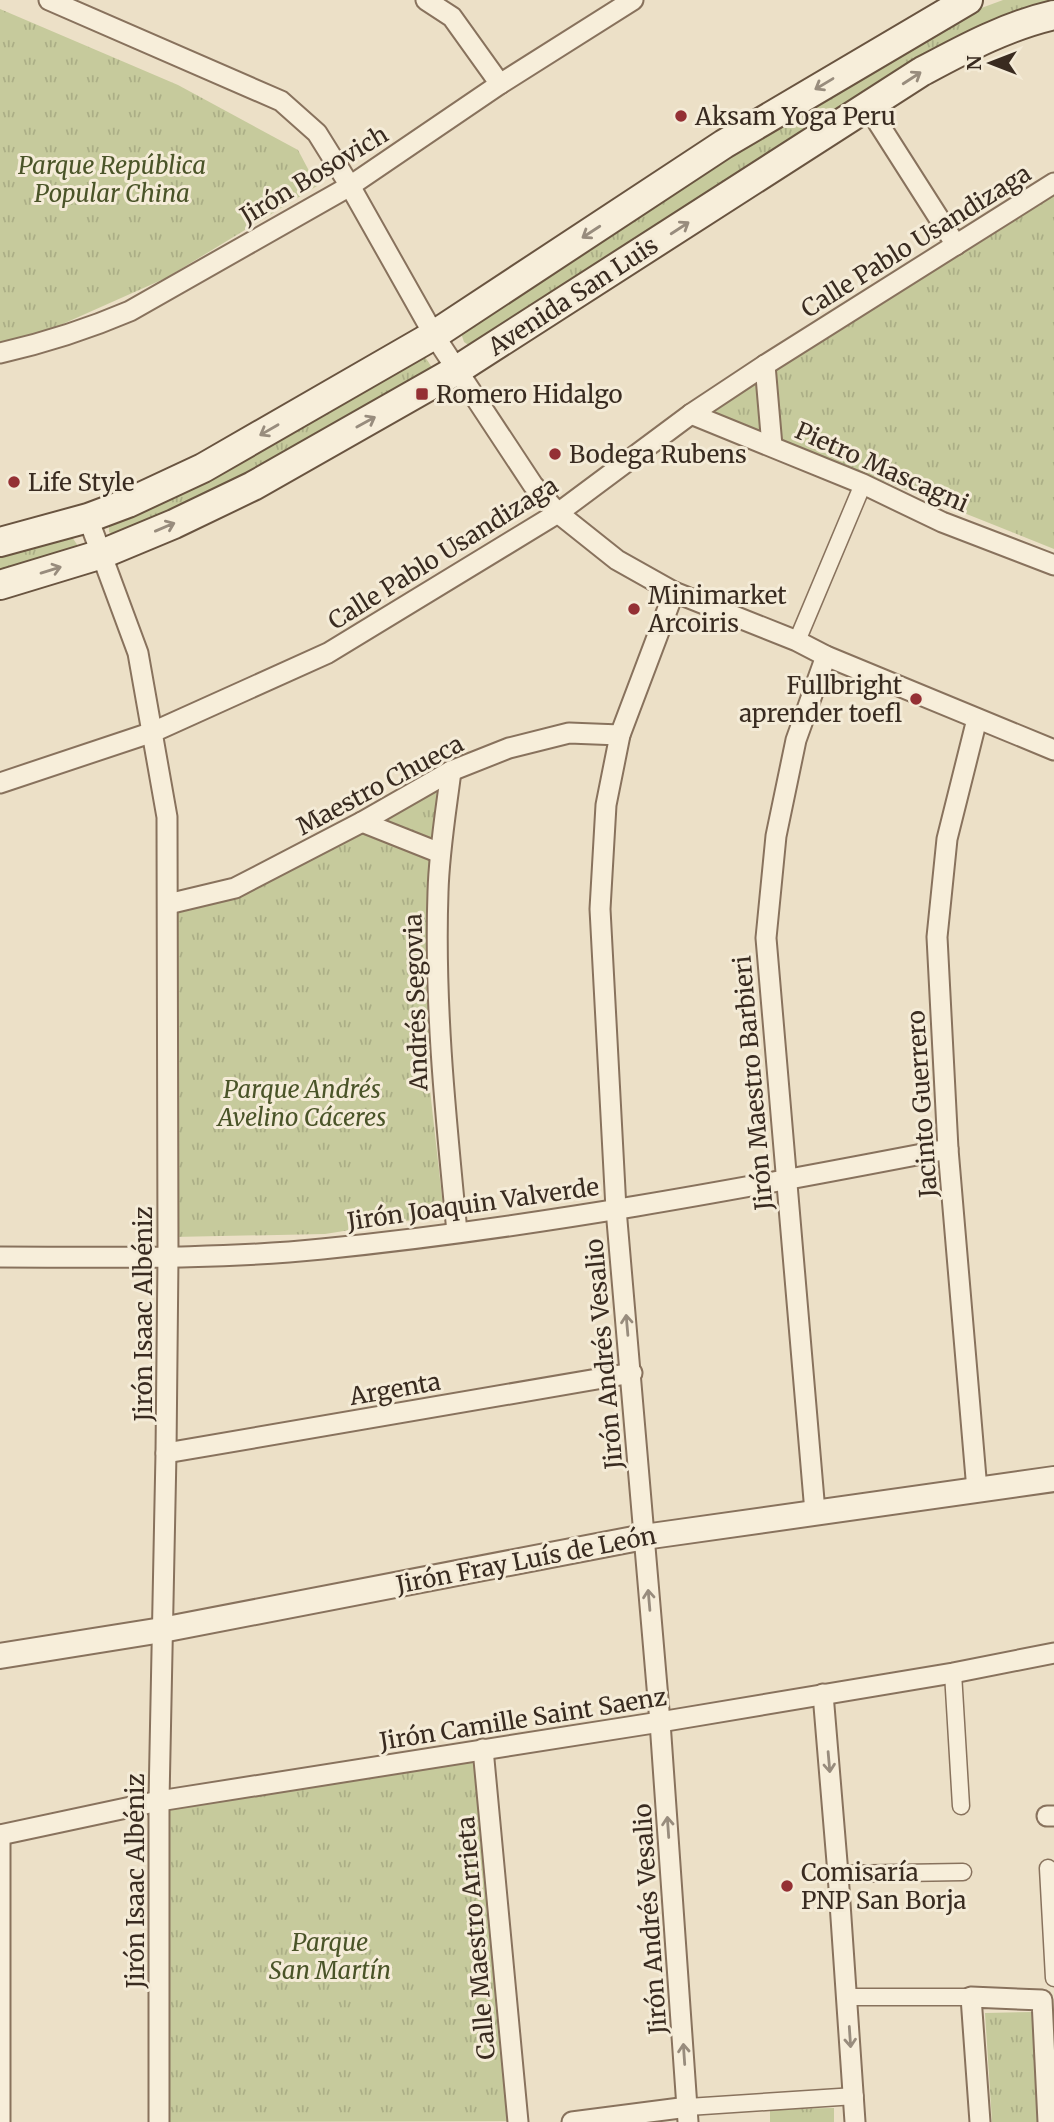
<svg xmlns="http://www.w3.org/2000/svg" width="1054" height="2122" viewBox="0 0 1054 2122" font-family="Merriweather,serif">
<defs>
<pattern id="grass-tufts" width="24" height="20" patternUnits="userSpaceOnUse" patternTransform="scale(1.75)"><rect width="24" height="20" fill="#c6ca9c"/><path d="M3 7l-1-3M5 7V3M7 7l1-3M15 17l-1-3M17 17v-4M19 17l1-3" fill="none" stroke="#abae86"/></pattern>
</defs>
<rect width="100%" height="100%" fill="#ece0c7"/>
<g fill="url(#grass-tufts)">
<polygon points="1003,0 1054,0 1054,3 470,346 464,342 461,333 817,97 949,20"/>
<polygon points="0,9 178,85 298,150 317,186 166,278 29,339 0,345"/>
<polygon points="1054,190 1054,549 779,439 772,368"/>
<polygon points="419,354 425,357 431,366 429,374 262,471 117,537 109,532 109,520"/>
<polygon points="762,374 768,436 706,416"/>
<polygon points="72,537 78,546 77,551 0,576 0,555"/>
<polygon points="440,778 432,842 373,821"/>
<polygon points="362,829 429,854 429,1081 444,1215 325,1234 173,1237 174,909"/>
<polygon points="476,1760 511,2121 167,2122 166,1807"/>
<polygon points="1033,2012 1040,2122 992,2122 985,2013"/>
<polygon points="834,2108 834,2122 770,2122 770,2109"/>
</g>
<g fill="none" stroke-linecap="round" stroke-linejoin="round">
<g stroke="#88725d" stroke-width="19">
<g id="pedestrian">
<polyline points="797,641 863,484"/>
<polyline points="953,1673 961,1806"/>
<polyline points="1048,1868 1054,1978"/>
<polyline points="838,1874 963,1872"/>
<polyline points="847,1997 971,1997"/>
<polyline points="688,2107 855,2096"/>
</g>
</g>
<g stroke="#88725d" stroke-width="23">
<g id="minor">
<polyline points="49,0 281,101 317,133 350,186 434,335 533,485 558,513 617,560 674,592 797,641 826,656 1054,750"/>
<polyline points="426,0 452,17 500,84"/>
<polyline points="868,107 956,245"/>
<path d="M0,353c44,-10 88,-24 130,-42l220,-125 150,-102 133,-84"/>
<polyline points="765,365 772,446"/>
<polyline points="691,414 863,484 942,522 1054,565"/>
<polyline points="88,518 138,653 167,817 168,1257 166,1453 159,1801 159,2122"/>
<polyline points="674,592 620,735 606,805 600,909 616,1209 660,1722 688,2122"/>
<path d="M451,771c-5,40 -12,81 -13,121 -4,114 8,227 19,340"/>
<polyline points="0,783 153,732 328,653 558,513 691,414 765,365 1054,183"/>
<polyline points="362,822 440,853"/>
<polyline points="168,904 235,888 362,822 451,771 509,748 569,733 620,735"/>
<path d="M0,1257c107,0 215,3 322,-8 210,-21 419,-60 626,-100"/>
<polyline points="166,1453 632,1373"/>
<polyline points="977,1490 948,1149 937,937 947,839 977,719"/>
<polyline points="815,1512 766,938 776,836 796,740 826,656"/>
<polyline points="823,1694 838,1874 855,2122"/>
<polyline points="483,1749 518,2122"/>
<polyline points="1047,1816 1054,1816"/>
<polyline points="0,1835 159,1801 660,1722 953,1673 1054,1653"/>
<polyline points="0,2122 0,1835"/>
<polyline points="572,2122 688,2107"/>
<polyline points="980,2122 971,1997 1042,2000 1048,2122"/>
</g>
</g>
<g stroke="#88725d" stroke-width="28">
<polyline id="tertiary" points="0,1656 162,1630 644,1537 1054,1479"/>
</g>
<g stroke="#695440" stroke-width="32">
<g id="secondary">
<polyline points="0,542 88,518 128,503 203,468 434,335 724,144 968,0"/>
<path d="M0,585l102,-31 72,-30 79,-38 204,-116 464,-298c43,-23 85,-46 133,-57"/>
</g>
</g>
<use href="#pedestrian" stroke="#f7eeda" stroke-width="16"/>
<use href="#minor" stroke="#f7eeda" stroke-width="19"/>
<use href="#tertiary" stroke="#f7eeda" stroke-width="24"/>
<use href="#secondary" stroke="#f7eeda" stroke-width="28"/>
</g>
<defs><path id="oneway-shaft" d="M-6 0H5M1.5-3L5.5 0L1.5 3" fill="none" stroke-width="1.6" stroke-linecap="round" stroke-linejoin="round" transform="scale(1.75)"/></defs>
<g stroke="#988c7d">
<use href="#oneway-shaft" transform="translate(912 78) rotate(-33)"/>
<use href="#oneway-shaft" transform="translate(824 84) rotate(149)"/>
<use href="#oneway-shaft" transform="translate(680 228) rotate(-33)"/>
<use href="#oneway-shaft" transform="translate(591 232) rotate(147)"/>
<use href="#oneway-shaft" transform="translate(366 422) rotate(-29)"/>
<use href="#oneway-shaft" transform="translate(269 430) rotate(150)"/>
<use href="#oneway-shaft" transform="translate(165 527) rotate(-23)"/>
<use href="#oneway-shaft" transform="translate(51 570) rotate(-17)"/>
<use href="#oneway-shaft" transform="translate(627 1325) rotate(-95)"/>
<use href="#oneway-shaft" transform="translate(649 1600) rotate(-95)"/>
<use href="#oneway-shaft" transform="translate(829 1762) rotate(85)"/>
<use href="#oneway-shaft" transform="translate(668 1827) rotate(-94)"/>
<use href="#oneway-shaft" transform="translate(850 2037) rotate(86)"/>
<use href="#oneway-shaft" transform="translate(684 2054) rotate(-94)"/>
</g>
<g fill="#943034" stroke="#f4ebd7" stroke-width="2.5">
<circle cx="681" cy="116" r="7"/>
<rect x="415" y="387" width="14" height="14" rx="3.5"/>
<circle cx="555" cy="454" r="7"/>
<circle cx="14" cy="482" r="7"/>
<circle cx="634" cy="609" r="7"/>
<circle cx="916" cy="699" r="7"/>
<circle cx="787" cy="1886" r="7"/>
</g>
<g text-anchor="middle" dominant-baseline="central" stroke-width="6" stroke-linejoin="round" paint-order="stroke">
<g font-size="24" fill="#392b20" stroke="#f4ebd7" text-anchor="start">
<text x="695" y="116">Aksam Yoga Peru</text>
<text x="436" y="394">Romero Hidalgo</text>
<text x="569" y="454">Bodega Rubens</text>
<text x="28" y="482">Life Style</text>
<text x="648" y="595">Minimarket<tspan x="648" dy="28">Arcoiris</tspan></text>
<text x="902" y="685" text-anchor="end">Fullbright<tspan x="902" dy="28">aprender toefl</tspan></text>
<text x="801" y="1872">Comisaría<tspan x="801" dy="28">PNP San Borja</tspan></text>
</g>
<g font-size="24" font-style="italic" fill="#4a5428" stroke="#f4ebd7">
<text x="112" y="165">Parque República<tspan x="112" dy="28">Popular China</tspan></text>
<text x="302" y="1089">Parque Andrés<tspan x="302" dy="28">Avelino Cáceres</tspan></text>
<text x="330" y="1942">Parque<tspan x="330" dy="28">San Martín</tspan></text>
</g>
<g font-size="24" fill="#392b20" stroke="#f4ebd7">
<text transform="translate(314 175) rotate(-31)">Jirón Bosovich</text>
<text transform="translate(916 241) rotate(-32)">Calle Pablo Usandizaga</text>
<text transform="translate(573 296) rotate(-33)">Avenida San Luis</text>
<text transform="translate(882 467) rotate(24)">Pietro Mascagni</text>
<text transform="translate(443 553) rotate(-32)">Calle Pablo Usandizaga</text>
<text transform="translate(380 785) rotate(-28)">Maestro Chueca</text>
<text transform="translate(416 1002) rotate(-92)">Andrés Segovia</text>
<text transform="translate(753 1083) rotate(-95)">Jirón Maestro Barbieri</text>
<text transform="translate(922 1104) rotate(-94)">Jacinto Guerrero</text>
<text transform="translate(473 1204) rotate(-8)">Jirón Joaquin Valverde</text>
<text transform="translate(143 1314) rotate(-90)">Jirón Isaac Albéniz</text>
<text transform="translate(604 1354) rotate(-95)">Jirón Andrés Vesalio</text>
<text transform="translate(395 1389) rotate(-10)">Argenta</text>
<text transform="translate(526 1560) rotate(-11)">Jirón Fray Luís de León</text>
<text transform="translate(523 1719) rotate(-9)">Jirón Camille Saint Saenz</text>
<text transform="translate(135 1881) rotate(-90)">Jirón Isaac Albéniz</text>
<text transform="translate(650 1919) rotate(-94)">Jirón Andrés Vesalio</text>
<text transform="translate(476 1938) rotate(-95)">Calle Maestro Arrieta</text>
</g>
</g>
<g transform="translate(991 63) rotate(270)" stroke="#f4ebd7" stroke-width="5" paint-order="stroke">
<path d="M0-5L12 26L0 18L-12 26Z" fill="#392b20"/>
<text y="-10" font-size="19" font-weight="bold" text-anchor="middle" fill="#392b20">N</text>
</g>
</svg>
